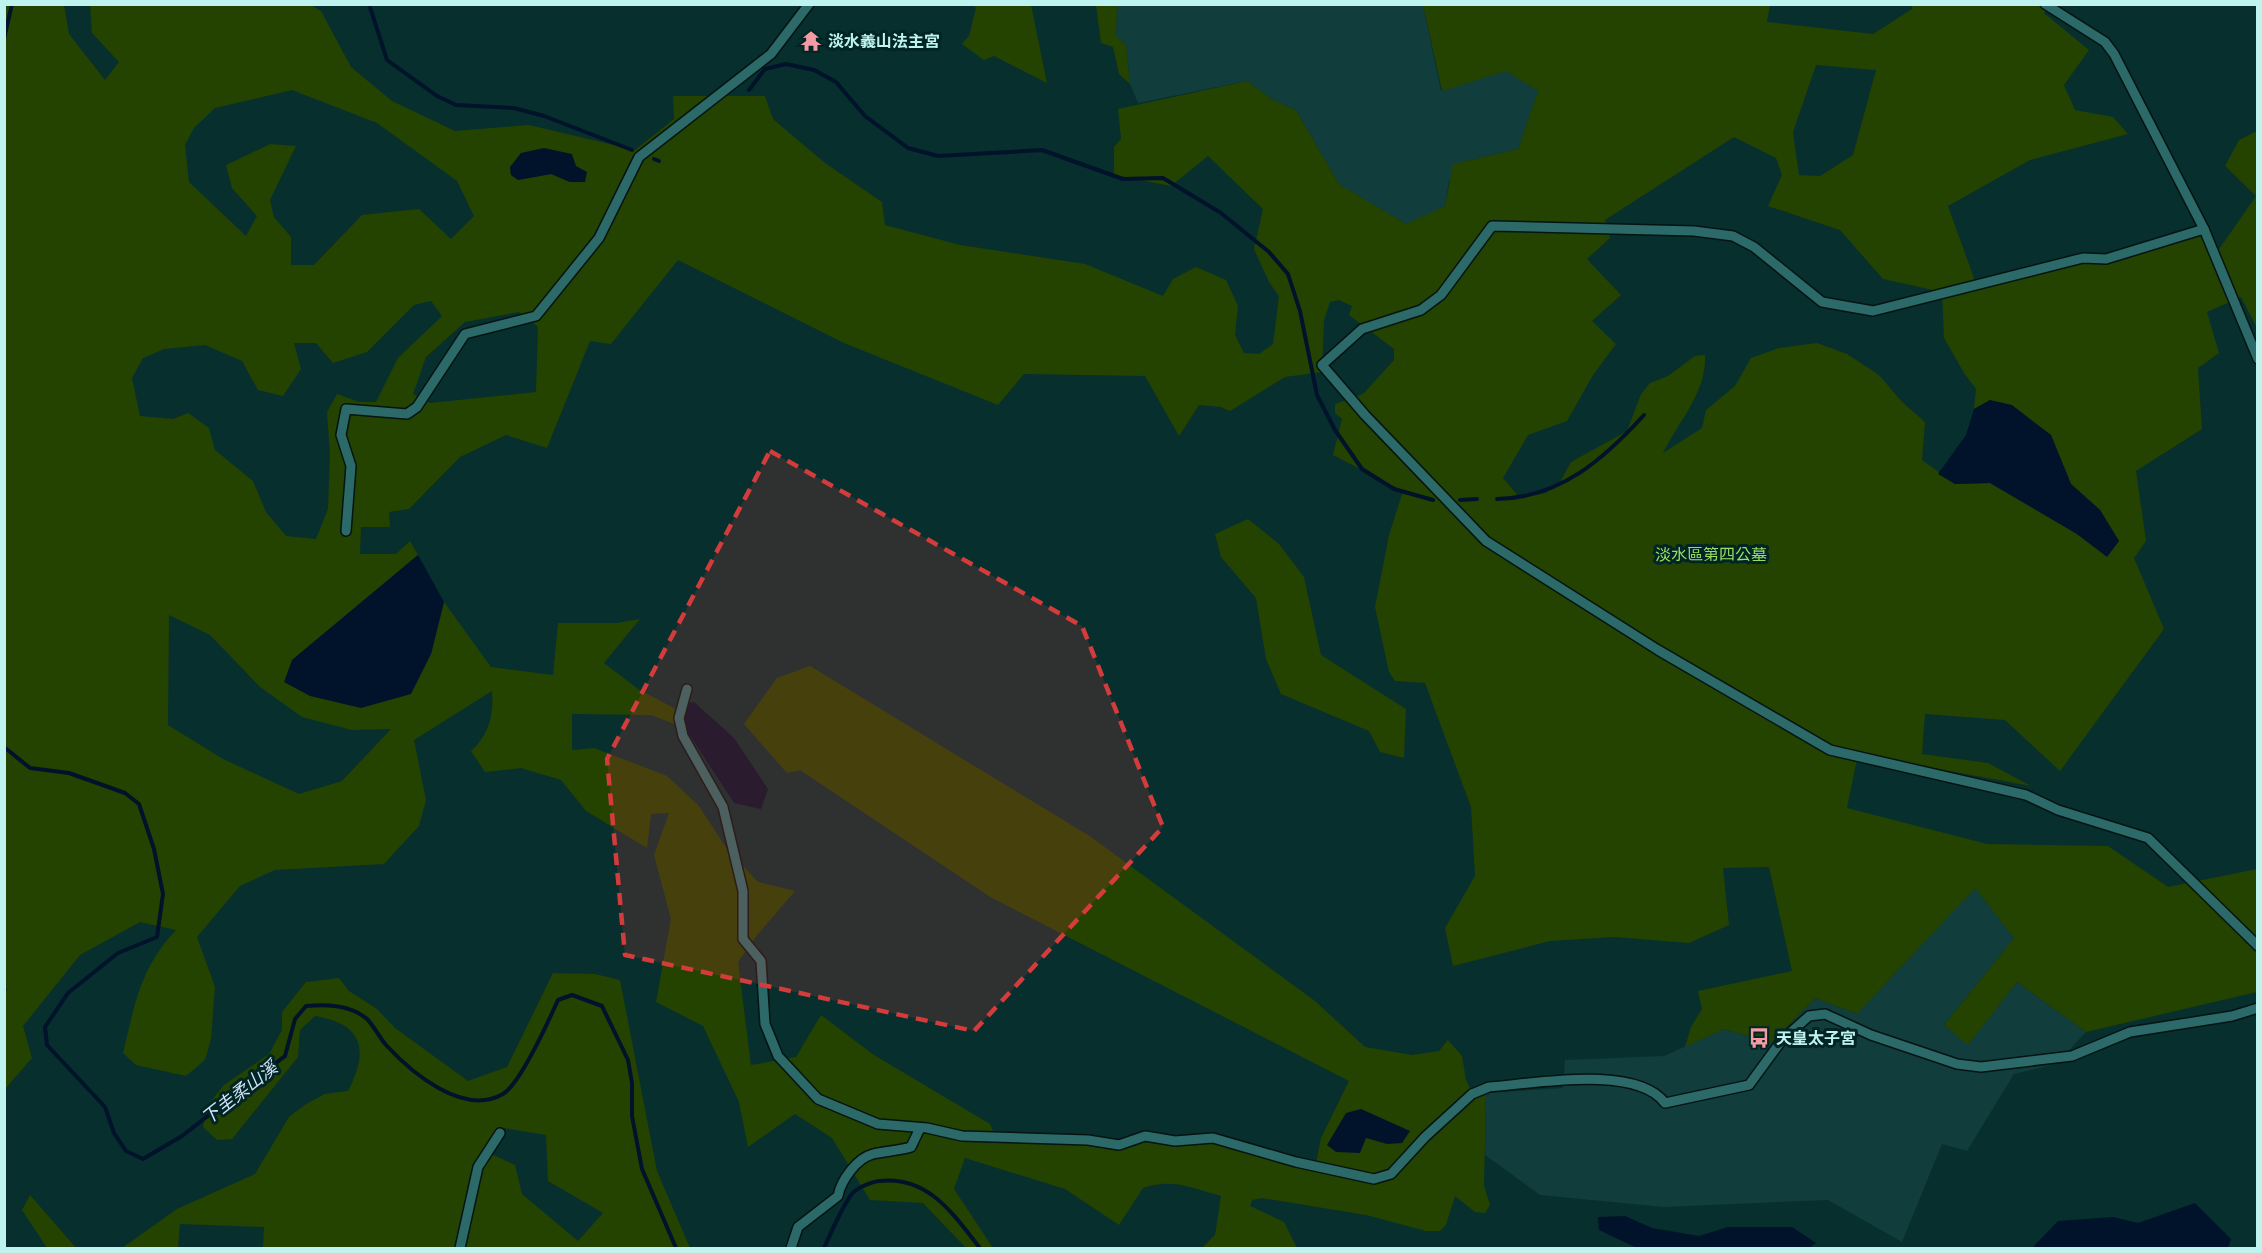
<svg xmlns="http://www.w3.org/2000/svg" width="2262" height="1253" viewBox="0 0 2262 1253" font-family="Manrope,'Noto Sans TC',sans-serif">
<rect width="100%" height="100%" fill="#072f2e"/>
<g fill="#113d3c">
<polygon points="1117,5 1423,5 1441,91 1615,12 1538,92 1518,149 1466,161 1449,181 1445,206 1409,226 1339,184 1296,110 1273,100 1247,81 1138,103 1130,84 1126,45 1116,37"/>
<polygon points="1975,887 2014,938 1944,1025 1968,1044 2017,982 2086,1032 2056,1064 2014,1074 1967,1151 1942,1144 1902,1242 1828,1200 1663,1207 1540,1195 1485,1155 1486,1093 1563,1088 1565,1060 1664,1056 1724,1029 1771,1043 1815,998 1857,1014"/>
</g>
<g fill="#244301" fill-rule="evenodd">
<path d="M5,5h59l5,29 36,46 14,-18 -27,-29 -2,-28h221l10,6 30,56 41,34 63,30 74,-6 106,25 39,-31 -1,-23h92l8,23 52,44 57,39 3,23 75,20 125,19 78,32 10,-17 23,-12 30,13 12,26 -3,29 9,18 15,1 14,-10 6,-48 -10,-14 -15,-33 9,-40 -55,-53 -37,30 -57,-11v-28l7,-8 -3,-30 129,-28 26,19 23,10 43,74 67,40 39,-18 8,-42 65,-15 20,-58 -32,-20 -64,20 -19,-86h347l-3,17 106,12 39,-25v-4h141l-9,8 45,37 -25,35 11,25 38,7 15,17 -98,26 -82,46 27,75 224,-48 16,22 41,-59 -31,-30 14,-26 18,-9v197l-16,-31 -34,15 12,41 -21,15 4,61 -66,42 10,70 -12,17 30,71 -104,142 -55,-51 -80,-6 -3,40 66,9 43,23 -173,-32 -11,54 140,36 121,2 60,41 89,-18v123l-171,40 -69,-50 -49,63 -24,-20 70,-87 -39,-50 -118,126 -42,-16 -44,45 -47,-14 -39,18 6,-20 11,-18 -4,-18 94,-20 -23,-104 -46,1 6,57 -40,18 -74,-6 -65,4 -97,25 -8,-38 30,-52 -4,-69 -46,-124 -30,-2 -6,-9 -14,-65 14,-72 14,-44 -70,-36 9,-36 -7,-6v-9l28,-10 31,-34v-11l-45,-34 3,-9 -13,-6 -9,2 -6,18 -2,52 -37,5 -55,34 -9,-4 -22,-2 -20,31 -34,-60 -121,-2 -26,31 -154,-62 -166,-83 -67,84 -21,-3 -43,107 -41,-13 -46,22 -51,52 -20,3 1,15h-29l-1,27h36l14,-13 8,14 -126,105 139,-6 13,-52 47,65 62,8 5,-52h59l23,-4 -36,44 34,26 45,24 2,15 -34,-13 -79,-1v36l22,-2 73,28 31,29 29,44 31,33 37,9 -38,44 -19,27 13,103 45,-8 25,-42 53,40 116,69 6,14 125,6 24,-7 71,5 99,27 6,-31 28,-57 -357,-183 -192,-128 -13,3 -43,-49 33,-46 33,-12 281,171 224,164 50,46 47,8 27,-4 9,-11 14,16 4,24 8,16 12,-3 -2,93 6,19 -5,8 -10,-1 -20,-16 -9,29 -6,6h-14l-60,-16 -104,-17 -10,2 -2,6 34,16 13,26h-95l13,-13 6,-39c-30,-8 -48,-18 -78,-8l-24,37 -54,-36 -100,-31 -11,31 39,59h-27l-43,-45 -53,-3 -38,-62 -37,-24 -47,33 -9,-45 -36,-76 -47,-24 15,-83 -17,-64 15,-42 -18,1 -4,34 -61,-37 -25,-31 -40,-12 -36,4 -14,-21c18,-16 23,-37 21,-60l-78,49 12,60 -7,26 -35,38 -109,6 -35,16 -43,51 18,50 -4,52 -6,21 -19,16 -50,-11 -13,-12c12,-49 17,-85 53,-123l-36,-8 -60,33 -57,71 9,32 -27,31 -1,-92 3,-8 -3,-3zM1816,65l60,5 -23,85 -33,21 -21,-1 -6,-43zM292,90l85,33 80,58 17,35 -23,23 -32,-30 -57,6 -48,50h-23v-28l-17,-20 -4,-17 26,-54 -26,-2 -44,21 6,23 25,28 -11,20 -57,-54 -4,-37 9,-17 21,-20zM1734,137l42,21 6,17 -14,31 72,24 43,49 59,13 2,46 20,35 12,16 -2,20 16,-9 61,35 20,49 29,26 19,31 -12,15 -30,-22 -87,-51 -35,1 -33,-24 3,-38 -23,-20 -23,-27 -32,-21 -30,-11 -38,5 -28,10 -16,28 -29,24 -4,18 -39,25c15,-31 44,-61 42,-98l-10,1 -27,20 -18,7 -9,11 -14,37 -56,31 -12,22 -13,9 -26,5 -17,-20 25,-43 39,-14 26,-46 23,-31 -24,-23 29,-26 -34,-36 23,-21 -5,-18zM518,161l67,21h-15l-19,-8 -33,6 -7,-5 -1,-8zM431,301l11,15 -44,42 -22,44h-17l-22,-8 -10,18 3,42 -2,55 -12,30 -30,-3 -20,-24 -13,-31 -38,-31 -6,-22 -21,-15 -15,6 -33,-3 -8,-38 11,-20 21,-9 41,-4 37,16 16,29 25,6 18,-27 -7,-26h22l17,20 34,-11 47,-47zM519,312l19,15 -2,65 -106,11 -17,-9 13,-37 39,-35zM169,615l41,20 50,52 42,30 50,13 39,-1 -49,52 -43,13 -76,-35 -55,-34z"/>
<polygon points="973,5 1031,5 1047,83 994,56 984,60 962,44 969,36 976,8"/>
<polygon points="1096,5 1117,5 1116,36 1126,45 1130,84 1119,74 1113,47 1101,43"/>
<polygon points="1248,519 1279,544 1304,577 1321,655 1406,709 1404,758 1380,752 1369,731 1281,694 1266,659 1256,598 1221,557 1215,534"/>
<path d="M553,973l42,1 25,6 37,191 33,77h-427l1,-21 -84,-3 -2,24h-56l55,-39 78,-35 34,-57 17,-13 19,-10 23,-3c21,-40 16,-67 -33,-75l-15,14 -2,27 -66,82 -15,1 -14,-13 3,-20 18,-22 45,-31 13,-24v-18l24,-30 33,-4 10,13 28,18 18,19 73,53 39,-14zM497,1127l49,8 2,46 55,32 -25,28 -56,-47 -7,-29 -30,-14z"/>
<polygon points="30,1195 76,1248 78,1248 47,1248 22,1210"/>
</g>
<g fill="#00132b">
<polygon points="544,148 572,154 576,166 587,172 585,182 570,182 551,174 518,180 511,175 510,167 521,153"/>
<polygon points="1990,400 2012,405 2051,435 2071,484 2100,510 2119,541 2107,557 2077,534 1990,483 1955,484 1938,474 1966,435 1974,409"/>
<polygon points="418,555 444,602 431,654 411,694 361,708 310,696 284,682 292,660"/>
<polygon points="694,702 734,738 768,789 761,809 734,803 685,728 683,713 687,703"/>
<polygon points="1361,1109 1410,1131 1402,1143 1387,1144 1366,1138 1360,1153 1336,1152 1327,1145 1346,1113"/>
<polygon points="2195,1203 2231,1239 2228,1248 2032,1248 2058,1221 2113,1217 2138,1223"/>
<polygon points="1625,1216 1652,1228 1699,1236 1728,1227 1792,1227 1816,1243 1809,1248 1637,1248 1599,1230 1598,1217"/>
</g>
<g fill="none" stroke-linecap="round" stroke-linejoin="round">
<g stroke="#00132b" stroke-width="4">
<polyline points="369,4 387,60 437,96 456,105 514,108 544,116 632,150"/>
<polyline points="4,39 12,4"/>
<polyline points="749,90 765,69 786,64 814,70 836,82 865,116 908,148 938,156 1042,150 1123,179 1163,178 1221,213 1269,252 1288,274 1300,311 1317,395 1335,430 1362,469 1394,489 1433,500"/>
<polyline points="654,159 659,161"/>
<path d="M1497,499c63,-1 107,-40 147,-84"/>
<polyline points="1460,500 1477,499"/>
<path d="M4,747l26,21 39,5 56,20 14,11 15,45 9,45 -6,43 -39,16 -50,40 -23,34 2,18 58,62 9,26 12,18 17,8 39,-23 103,-80 10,-37 11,-13c19,-2 45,-1 61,13 7,7 12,18 19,26 25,27 77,72 117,49 18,-11 46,-74 55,-94l14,-5 30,11 26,54 4,23v33l10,53 34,79"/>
<path d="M824,1248c8,-17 16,-37 27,-53 5,-7 20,-13 28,-14 49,-6 74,33 101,67"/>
</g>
<g stroke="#051413" stroke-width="12">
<g id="minor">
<polyline points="2045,4 2105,42 2114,54 2204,229 2258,359"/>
<polyline points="2204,229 2106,259 2083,258 1873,311 1822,302 1754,247 1733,236 1694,231 1492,226 1441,295 1421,310 1362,329 1322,365 1365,415 1486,541 1658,650 1830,750 2026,795 2058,810 2148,838 2258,946"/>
<polyline points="346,531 351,466 341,435 346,409 407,414 417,407 465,334 536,316 599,238 639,157 771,54 809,4"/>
<path d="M687,689l-8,29 4,18 40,71 20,84v48l18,22 4,63 13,32 40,43 60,25 49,4 35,8 126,4 31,5 26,-9 30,5 38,-3 83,24 78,17 17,-5 34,-37 47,-43 17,-7c43,-3 147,-23 176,16l84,-18 33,-45 27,-24 16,-2 46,21 86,29 24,3 91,-11 58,-24 102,-16 26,-8"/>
<polyline points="460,1248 478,1167 500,1133"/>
<path d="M791,1248l7,-21 40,-31c3,-16 19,-38 35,-42 12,-3 25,-3 38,-7l9,-19"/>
</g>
</g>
<use href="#minor" stroke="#2c6a69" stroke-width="9"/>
</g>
<path fill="#d43c3c" fill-opacity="0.2" stroke="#d43c3c" stroke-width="4.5" stroke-dasharray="12 8" stroke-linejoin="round" d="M770,451l312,175 81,201 -189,204 -349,-76 -18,-196z"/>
<defs>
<g id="temple-bare" transform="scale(1.62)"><path d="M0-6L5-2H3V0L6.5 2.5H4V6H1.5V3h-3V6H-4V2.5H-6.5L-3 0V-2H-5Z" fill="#f49aa4" stroke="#002524" stroke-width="2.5" paint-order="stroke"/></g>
<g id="bus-bare" transform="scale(1.62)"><path d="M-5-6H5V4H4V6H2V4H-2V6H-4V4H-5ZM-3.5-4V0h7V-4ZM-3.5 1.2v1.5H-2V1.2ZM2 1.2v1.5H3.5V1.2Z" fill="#f49aa4" stroke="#002524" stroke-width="2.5" paint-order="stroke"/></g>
</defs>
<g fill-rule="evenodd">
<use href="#temple-bare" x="811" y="41"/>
<use href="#bus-bare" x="1759" y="1038"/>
</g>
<g text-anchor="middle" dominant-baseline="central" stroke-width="6" stroke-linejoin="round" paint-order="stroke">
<g font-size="16" font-weight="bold" fill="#bff3f0" stroke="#002524" text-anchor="start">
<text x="828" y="41">淡水義山法主宮</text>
<text x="1776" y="1038">天皇太子宮</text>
</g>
<g font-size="16" fill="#99de60" stroke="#002524">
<text x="1711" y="554">淡水區第四公墓</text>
</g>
<g font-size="18" font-style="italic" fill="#d3e5fa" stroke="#002524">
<text transform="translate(239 1092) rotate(-38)">下圭柔山溪</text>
</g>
</g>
<rect width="2262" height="1253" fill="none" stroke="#bff3f0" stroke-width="12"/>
</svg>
